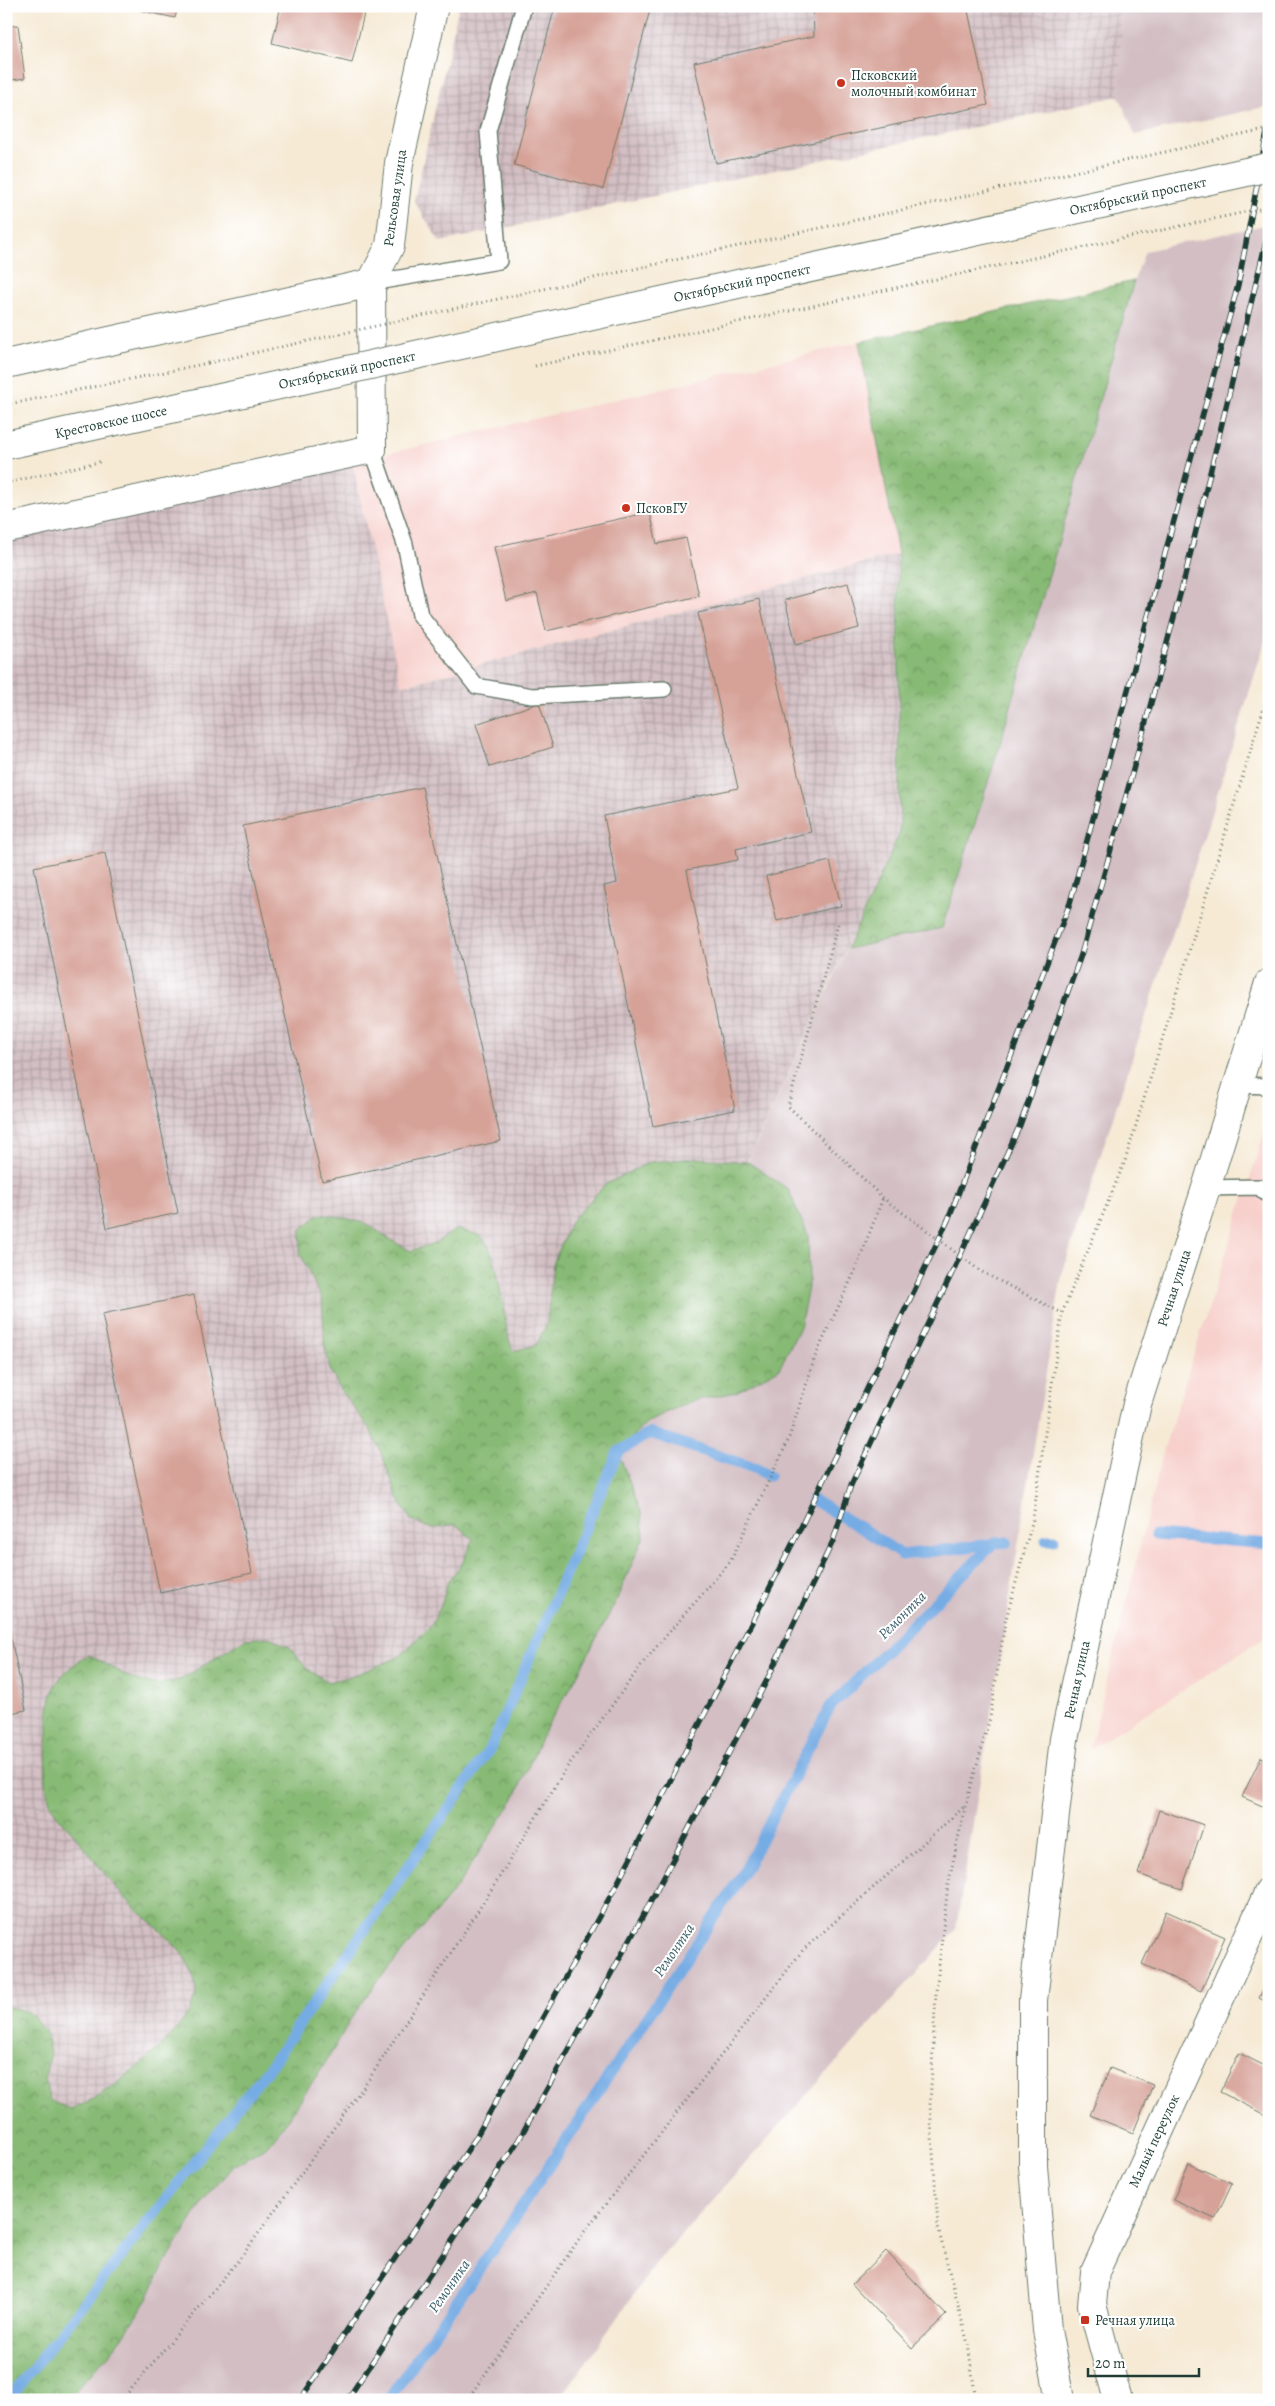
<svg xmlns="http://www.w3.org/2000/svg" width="1275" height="2406" viewBox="0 0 1275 2406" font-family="Alegreya,serif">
<defs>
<pattern id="industrial-grid" width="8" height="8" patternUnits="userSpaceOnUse" patternTransform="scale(1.25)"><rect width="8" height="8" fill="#d2bec3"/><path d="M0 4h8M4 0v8" fill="none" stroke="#aa9c9f"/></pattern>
<pattern id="forest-crowns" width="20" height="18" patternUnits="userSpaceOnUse" patternTransform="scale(1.25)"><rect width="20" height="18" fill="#87ba74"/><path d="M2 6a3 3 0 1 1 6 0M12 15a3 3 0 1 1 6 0" fill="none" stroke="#6e9860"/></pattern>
</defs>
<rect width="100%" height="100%" fill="#fff"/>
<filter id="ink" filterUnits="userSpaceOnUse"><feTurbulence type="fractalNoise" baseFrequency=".02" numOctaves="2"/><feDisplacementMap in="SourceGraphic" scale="10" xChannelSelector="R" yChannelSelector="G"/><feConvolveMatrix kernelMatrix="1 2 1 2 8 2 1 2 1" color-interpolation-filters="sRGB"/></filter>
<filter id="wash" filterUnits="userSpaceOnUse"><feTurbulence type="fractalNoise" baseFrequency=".0096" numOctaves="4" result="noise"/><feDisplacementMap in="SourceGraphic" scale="20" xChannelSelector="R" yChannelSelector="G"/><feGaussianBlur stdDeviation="1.12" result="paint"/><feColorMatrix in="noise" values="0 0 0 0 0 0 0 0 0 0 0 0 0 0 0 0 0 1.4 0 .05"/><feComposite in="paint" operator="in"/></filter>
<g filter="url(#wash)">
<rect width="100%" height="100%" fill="#f6ead5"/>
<g fill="#f7d0cc">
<polygon points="859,342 898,554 400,686 352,462"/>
<polygon points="1269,1118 1269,1635 1090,1749 1165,1445"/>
</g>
<g fill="url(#industrial-grid)">
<polygon points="459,6 1122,6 1119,96 440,242 414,201"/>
<polygon points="352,462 401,686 898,554 900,833 493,1711 6,2299 6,536"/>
</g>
<g fill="#d2bec3">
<polygon points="1122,6 1269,6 1269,106 1135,135 1119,96"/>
<polygon points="1269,224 1269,629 1197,859 1062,1274 956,1929 656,2263 559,2400 66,2400 106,2358 122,2338 148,2298 158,2276 201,2204 233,2166 267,2146 283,2126 331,2054 350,2020 378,1981 456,1888 515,1797 545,1729 571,1687 616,1601 644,1536 641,1512 618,1452 648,1421 692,1401 736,1392 779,1369 800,1327 809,1282 788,1189 748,1162 847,949 942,928 1000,744 1134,281 1145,251"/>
</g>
<g fill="url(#forest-crowns)" stroke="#537c54">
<polygon points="1134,281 1000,744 942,928 847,949 900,833 898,554 859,342"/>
<path d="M697,1158l51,4 40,27 20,46 1,47 -9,45 -21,42 -43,23 -44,9 -44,20 -30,31 23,60 3,24 -28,65 -45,86 -26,42 -30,68 -59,91 -78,93 -28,39 -19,34 -48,72 -16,20 -34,20 -32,38 -43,72 -10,22 -26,40 -16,20 -40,42h-60v-394l23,6 16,18 5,23 -5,24 4,23 22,10c32,-14 59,-36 86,-60 12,-11 39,-41 39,-58 -1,-40 -43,-66 -68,-91 -18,-19 -34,-42 -50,-62 -8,-10 -20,-21 -26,-32 -10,-18 -5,-55 -4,-75 0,-41 6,-56 41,-77l44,24 25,6 24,-6 63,-40 24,-2 22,11 15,20 22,14 25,-6 46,-19 31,-30 11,-21 7,-24 15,-20 10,-23 -18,-15 -23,5 -21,-9 -13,-22 -17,-46 -11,-23 -29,-38 -11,-22 -5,-23 -3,-47 -22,-46 1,-24 19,-15c16,3 36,4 50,12 14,9 26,18 41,25l24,-8 22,-14c7,2 17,4 23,7 22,15 21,88 33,115l23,-6 11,-21 6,-60 19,-44 34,-36 44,-22z"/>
</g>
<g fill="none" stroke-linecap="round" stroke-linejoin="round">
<g stroke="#76ace4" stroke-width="11">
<polyline points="813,1500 866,1531 902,1555 1007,1542"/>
<polyline points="1155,1535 1269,1544"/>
<polyline points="1046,1540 1054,1540"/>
<polyline points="8,2400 271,2065 491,1747 618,1452 650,1433 757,1469 769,1476"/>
<polyline points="388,2400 509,2226 744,1872 830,1707 995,1542"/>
</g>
</g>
<g id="blocks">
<g fill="#d6a197">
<polygon points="140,6 178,6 175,18 139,10"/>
<polygon points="281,6 366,6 352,63 272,43"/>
<polygon points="555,6 651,6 603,189 514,165"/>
<polygon points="813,6 967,6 988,105 716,163 694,62 814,36"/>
<polygon points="18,25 25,78 6,81 6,27"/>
<polygon points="650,512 657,544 686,538 699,596 546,631 537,593 506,601 494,547"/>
<polygon points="848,583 859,628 796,644 785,600"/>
<polygon points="759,599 811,832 736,849 738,860 687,870 735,1110 653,1126 604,886 617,883 604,816 738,788 698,613"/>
<polygon points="539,703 553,747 490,767 476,724"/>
<polygon points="422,787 501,1141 322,1181 243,826"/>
<polygon points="105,853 178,1213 107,1228 34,867"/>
<polygon points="830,861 841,906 777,921 766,876"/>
<polygon points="194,1295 252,1573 160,1593 102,1314"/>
<polygon points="7,1619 26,1710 6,1714 6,1620"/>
<polygon points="1261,1757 1269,1760 1269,1809 1242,1797"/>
<polygon points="1159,1810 1204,1825 1182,1889 1138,1874"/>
<polygon points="1166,1911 1225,1937 1201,1991 1142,1964"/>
<polygon points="1269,1977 1269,2003 1259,1998"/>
<polygon points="1239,2053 1269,2068 1269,2117 1220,2092"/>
<polygon points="1110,2068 1153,2085 1133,2133 1090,2115"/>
<polygon points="1189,2164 1232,2183 1215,2219 1173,2200"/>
<polygon points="886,2251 946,2315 912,2348 852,2284"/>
</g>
</g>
</g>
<g filter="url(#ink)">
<use href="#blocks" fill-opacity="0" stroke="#6a7a6c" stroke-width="1"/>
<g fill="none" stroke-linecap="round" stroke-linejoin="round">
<g stroke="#6a7a6c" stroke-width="18">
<g id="service">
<polyline points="371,283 499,261 488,131 524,6"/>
<polyline points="372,449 405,544 420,615 476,686 532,696 664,689"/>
<polyline points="1238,1085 1269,1086"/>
<polyline points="1206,1188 1259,1187 1269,1196"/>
</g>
</g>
<g stroke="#6a7a6c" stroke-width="30">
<g id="minor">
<polyline points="372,449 371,283 390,246 399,163 434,6"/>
<polyline points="1118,2400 1092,2305 1095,2272 1269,1891"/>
</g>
</g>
<g stroke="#6a7a6c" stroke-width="30">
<g id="primary">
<polyline points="6,364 371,283"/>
<polyline points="6,445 216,399"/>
<polyline points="6,528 372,449"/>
<polyline points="1060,2400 1047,2330 1033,2166 1033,2000 1064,1739 1137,1404 1206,1188 1269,983"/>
</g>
</g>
<g stroke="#6a7a6c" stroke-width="3" stroke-dasharray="1 4" stroke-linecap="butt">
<polyline points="6,405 208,363"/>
<polyline points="6,483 103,461"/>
<polyline points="838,924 788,1106 883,1198 938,1239 980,1271 1062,1313"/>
<polyline points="122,2400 242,2256 369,2079 492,1889 565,1770 645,1660 730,1562 788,1441 815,1357 854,1273 883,1198"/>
<polyline points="467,2400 584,2232 803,1950 964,1807"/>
<polyline points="976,2400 968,2344 938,2228 930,2105 936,1992 948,1885 965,1807 990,1718 1005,1623 1033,1519 1062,1313 1125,1161 1269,690"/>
</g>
<use href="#service" stroke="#fff" stroke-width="15"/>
<use href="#minor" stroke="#fff" stroke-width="28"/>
<use href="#primary" stroke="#fff" stroke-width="28"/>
<g stroke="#1f3d34" stroke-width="5.5">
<g id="rail">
<polyline points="300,2400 475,2139 616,1886 799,1531 948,1220 1070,903 1238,285 1269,122"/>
<polyline points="347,2400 518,2141 642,1918 766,1682 833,1541 851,1485 960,1256 1020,1125 1081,955 1126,796 1185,576 1269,229"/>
</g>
</g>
<use href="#rail" stroke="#fff" stroke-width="4" stroke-dasharray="11" stroke-linecap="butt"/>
<g stroke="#6a7a6c" stroke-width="30" stroke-linecap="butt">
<polyline id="primary-bridge" points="216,399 1269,167"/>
</g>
<g stroke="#6a7a6c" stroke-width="3" stroke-dasharray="1 4" stroke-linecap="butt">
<polyline points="208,363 1269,129"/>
<polyline points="535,366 1269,207"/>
</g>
<use href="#primary-bridge" stroke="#fff" stroke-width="28"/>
</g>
</g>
<g fill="#c8321e" stroke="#fff" stroke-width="2">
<circle cx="841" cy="83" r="5"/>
<circle cx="626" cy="508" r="5"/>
<rect x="1080" y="2315" width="10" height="10" rx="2.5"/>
</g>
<g text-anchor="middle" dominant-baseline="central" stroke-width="4" stroke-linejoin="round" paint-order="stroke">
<g font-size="14" fill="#1f3d34" stroke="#fff" text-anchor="start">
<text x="851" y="75">Псковский<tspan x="851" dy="16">молочный комбинат</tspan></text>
<text x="636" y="508">ПсковГУ</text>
<text x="1095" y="2320">Речная улица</text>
</g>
<g font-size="14" fill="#1f3d34" stroke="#fff">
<text transform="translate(1138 196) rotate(-12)">Октябрьский проспект</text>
<text transform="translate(395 198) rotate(-82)">Рельсовая улица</text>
<text transform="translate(742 283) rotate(-12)">Октябрьский проспект</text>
<text transform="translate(347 370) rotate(-12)">Октябрьский проспект</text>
<text transform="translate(111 422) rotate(-12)">Крестовское шоссе</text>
<text transform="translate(1174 1288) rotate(-72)">Речная улица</text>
<text transform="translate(1077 1680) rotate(-78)">Речная улица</text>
<text transform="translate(1154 2141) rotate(-65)">Малый переулок</text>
</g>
<g font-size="15" font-style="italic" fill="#395e69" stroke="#fff">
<text transform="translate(902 1615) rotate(-45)">Ремонтка</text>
<text transform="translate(674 1950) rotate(-56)">Ремонтка</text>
<text transform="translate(449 2286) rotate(-55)">Ремонтка</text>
</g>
</g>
<rect width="1275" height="2406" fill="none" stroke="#fff" stroke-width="25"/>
<path d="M1088 2368v8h111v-8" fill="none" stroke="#1f3d34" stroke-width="2.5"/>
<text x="1095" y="2368" font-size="15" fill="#1f3d34" stroke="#ffffff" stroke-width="4" paint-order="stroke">20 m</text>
</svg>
